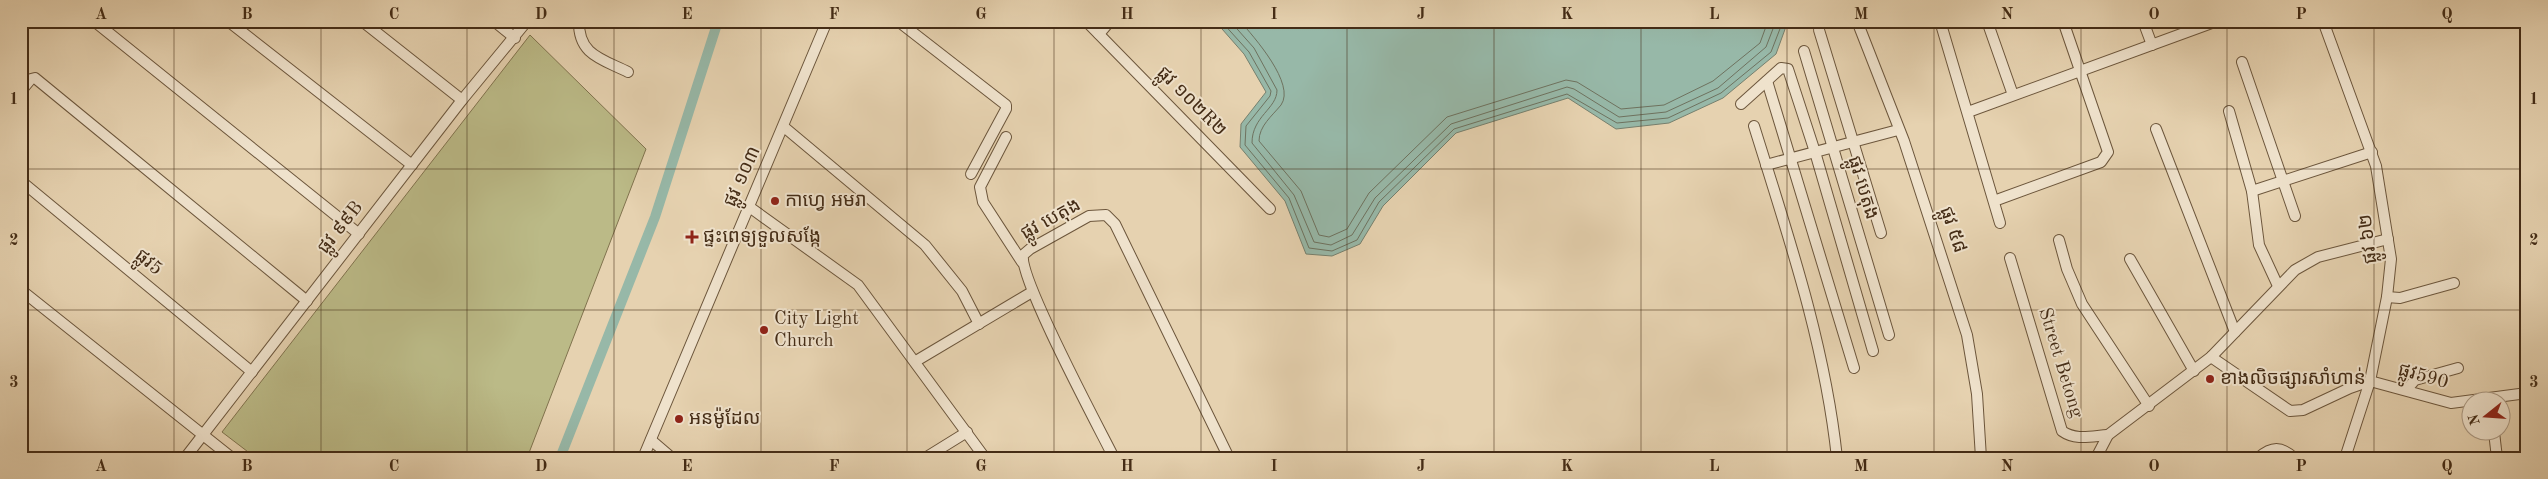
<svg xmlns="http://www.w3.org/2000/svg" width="2548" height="479" viewBox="0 0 2548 479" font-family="'Old Standard TT','Noto Sans Khmer',serif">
<rect width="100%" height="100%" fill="#e6d2b0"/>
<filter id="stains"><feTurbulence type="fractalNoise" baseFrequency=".004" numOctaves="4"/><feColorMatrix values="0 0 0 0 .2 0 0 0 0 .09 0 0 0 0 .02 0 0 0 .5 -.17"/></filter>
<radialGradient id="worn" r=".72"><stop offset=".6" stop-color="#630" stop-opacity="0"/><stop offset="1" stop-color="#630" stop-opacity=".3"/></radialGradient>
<polygon fill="#bbba87" stroke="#80734e" points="530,35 646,149 527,458 256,458 222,432"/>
<polygon fill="#97b8a8" stroke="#76806e" points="1215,21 1788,21 1776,54 1723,98 1669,123 1616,129 1568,98 1456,133 1383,206 1360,244 1332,256 1306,254 1285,201 1240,147 1241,124 1266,92 1244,54"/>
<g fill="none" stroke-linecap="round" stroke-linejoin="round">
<g stroke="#6e725f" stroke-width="1">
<polyline points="1221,21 1249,52 1271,91 1270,96 1246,126 1245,145 1289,198 1309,248 1332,251 1357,240 1379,202 1454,129 1567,94 1617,123 1668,118 1721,93 1771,52 1783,21"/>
<path d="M1230,21l24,27 23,42c0,19 -25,26 -25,53l42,52 20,47 17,3 21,-10 23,-37 76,-74 116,-37 7,2 45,28 47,-5 52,-24 48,-41 10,-26"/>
<path d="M1240,21c14,16 56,63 41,84 -9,11 -22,21 -22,36l42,50 18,44 10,2 18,-8 22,-36 78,-76 119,-37 11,2 44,27 43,-4 49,-24 47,-38 8,-22"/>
</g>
<polyline stroke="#97b8a8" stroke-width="10" points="560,458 655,217 718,21"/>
<g stroke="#6c563c" stroke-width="12">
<g id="minor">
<polyline points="94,21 359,234"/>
<polyline points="228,21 412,165"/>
<polyline points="362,21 462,100"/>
<polyline points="494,21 515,38"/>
<path d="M579,21c-1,34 23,38 49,51"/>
<polyline points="898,21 1006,105 1006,109 971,174"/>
<polyline points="1086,21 1270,209"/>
<polyline points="1857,21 1904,141 1967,335 1977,394 1981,458"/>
<polyline points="1940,21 2000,223"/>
<polyline points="1987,21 2013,95"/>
<polyline points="2143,21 2152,45"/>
<polyline points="2323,21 2376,166 2391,259 2387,297 2370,381 2345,458"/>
<polyline points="1819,30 1881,233"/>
<polyline points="1099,34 1110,21"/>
<polyline points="1804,51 1889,335"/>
<polyline points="2242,62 2295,216"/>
<polyline points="1767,81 1854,368"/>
<polyline points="21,91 31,79 35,78 307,301"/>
<polyline points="1741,104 1781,68 1788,69 1815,152 1873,351"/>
<polyline points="2229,111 2252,191 2259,245 2278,286"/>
<polyline points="1968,112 2217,21"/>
<path d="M1754,126c34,109 71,218 83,332"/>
<polyline points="784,127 925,245 962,291 979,324"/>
<polyline points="2156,129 2235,332"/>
<polyline points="1006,137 980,187 983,202 1022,262"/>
<polyline points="1766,165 1898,130"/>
<polyline points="21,181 252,372"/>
<polyline points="2252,191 2372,152"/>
<polyline points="1994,201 2101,162 2108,152 2063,21"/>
<polyline points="748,206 858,285 985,458"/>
<polyline points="2059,240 2067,269 2082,304 2149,406"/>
<path d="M2010,258l52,173c14,10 30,5 46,4"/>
<polyline points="2130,259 2194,371"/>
<polyline points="21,290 232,458"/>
<polyline points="2387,297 2400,298 2454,283"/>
<polyline points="2211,357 2290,411 2303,410 2350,388 2370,381 2451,403 2527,393"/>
<polyline points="916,361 1032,292"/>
<polyline points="2407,389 2415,380 2458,368"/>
<polyline points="2494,432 2497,458"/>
<polyline points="651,440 672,458"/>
<polyline points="185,458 462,100 527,21"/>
<polyline points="643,458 827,21"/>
<polyline points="925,458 967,432"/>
<path d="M1114,458c-16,-32 -95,-179 -91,-203l7,-6 59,-33 17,-1 9,9 114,234"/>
<polyline points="2096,458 2108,435 2211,357 2295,270 2318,257 2388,239"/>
<path d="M2258,458c14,-12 23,-12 36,0"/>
</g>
</g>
<use href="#minor" stroke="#efe2cc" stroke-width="10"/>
</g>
<path fill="none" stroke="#442c16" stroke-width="1" stroke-opacity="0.55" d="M174,21v437M321,21v437M467,21v437M614,21v437M761,21v437M907,21v437M1054,21v437M1201,21v437M1347,21v437M1494,21v437M1641,21v437M1787,21v437M1934,21v437M2081,21v437M2227,21v437M2374,21v437M21,169h2506M21,310h2506"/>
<g fill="#8f2418" stroke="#efe2cc" stroke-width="2">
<circle cx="775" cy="201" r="5"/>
<path d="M689.5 229.5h5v5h5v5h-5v5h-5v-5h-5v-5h5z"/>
<circle cx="764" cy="330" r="5"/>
<circle cx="2210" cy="379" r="5"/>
<circle cx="679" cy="419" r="5"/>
</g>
<g text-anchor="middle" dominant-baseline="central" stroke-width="4" stroke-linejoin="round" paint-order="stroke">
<g font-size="19" fill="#442c16" stroke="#efe2cc">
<text transform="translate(1191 102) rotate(45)">ផ្លូវ ១០២R២</text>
<text transform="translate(743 177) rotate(-66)">ផ្លូវ ១០៣</text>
<text transform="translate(1862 188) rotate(73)">ផ្លូវ បេតុង</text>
<text transform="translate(1051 220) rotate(-29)">ផ្លូវ បេតុង</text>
<text transform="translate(341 228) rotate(-52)">ផ្លូវ ៩៩B</text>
<text transform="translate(1952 230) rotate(71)">ផ្លូវ ៥៨</text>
<text transform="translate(2369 239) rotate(-97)">ផ្លូវ ៦២</text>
<text transform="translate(148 263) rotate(40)">ផ្លូវ5</text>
<text transform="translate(2060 363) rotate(73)">Street Betong</text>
<text transform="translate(2423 377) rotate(15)">ផ្លូវ590</text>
</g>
<g font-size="19" fill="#442c16" stroke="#efe2cc" text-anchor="start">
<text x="785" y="201">កាហ្វេ អមរា</text>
<text x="703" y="237">ផ្ទះពេទ្យទួលសង្កែ</text>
<text x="774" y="319">City Light<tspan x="774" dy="22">Church</tspan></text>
<text x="2220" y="379">ខាងលិចផ្សារសាំហាន់</text>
<text x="689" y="419">អនម៉ូដែល</text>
</g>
</g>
<rect width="2548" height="479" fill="none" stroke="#e6d2b0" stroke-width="55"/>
<g transform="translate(2486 416) rotate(253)"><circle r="24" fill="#efe2cc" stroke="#ab9983"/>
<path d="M0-4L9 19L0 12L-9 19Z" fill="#8f2418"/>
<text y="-8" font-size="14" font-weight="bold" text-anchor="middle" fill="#442c16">N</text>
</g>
<rect x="28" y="28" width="2492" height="424" fill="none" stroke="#442c16" stroke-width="2"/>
<g font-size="16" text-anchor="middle" font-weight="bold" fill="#442c16">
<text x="101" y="19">A</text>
<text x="247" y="19">B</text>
<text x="394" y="19">C</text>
<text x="541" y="19">D</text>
<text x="687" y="19">E</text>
<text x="834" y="19">F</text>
<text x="981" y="19">G</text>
<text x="1127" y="19">H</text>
<text x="1274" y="19">I</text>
<text x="1421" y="19">J</text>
<text x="1567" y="19">K</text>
<text x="1714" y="19">L</text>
<text x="1861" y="19">M</text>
<text x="2007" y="19">N</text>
<text x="2154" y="19">O</text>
<text x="2301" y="19">P</text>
<text x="2447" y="19">Q</text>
<text x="14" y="104">1</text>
<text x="2534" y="104">1</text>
<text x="14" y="245">2</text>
<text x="2534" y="245">2</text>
<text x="14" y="387">3</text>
<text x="2534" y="387">3</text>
<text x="101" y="471">A</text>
<text x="247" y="471">B</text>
<text x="394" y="471">C</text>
<text x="541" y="471">D</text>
<text x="687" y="471">E</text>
<text x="834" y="471">F</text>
<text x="981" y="471">G</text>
<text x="1127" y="471">H</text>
<text x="1274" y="471">I</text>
<text x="1421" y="471">J</text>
<text x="1567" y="471">K</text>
<text x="1714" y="471">L</text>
<text x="1861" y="471">M</text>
<text x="2007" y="471">N</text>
<text x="2154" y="471">O</text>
<text x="2301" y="471">P</text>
<text x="2447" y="471">Q</text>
</g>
<rect width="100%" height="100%" filter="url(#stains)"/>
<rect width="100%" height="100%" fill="url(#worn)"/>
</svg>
